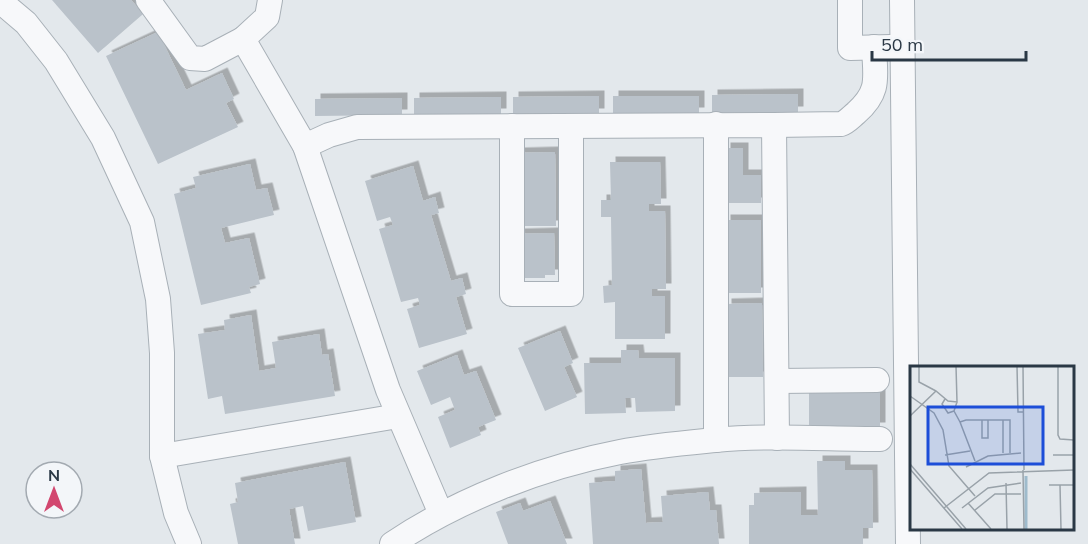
<svg xmlns="http://www.w3.org/2000/svg" width="1088" height="544" viewBox="0 0 1088 544" font-family="Mulish,sans-serif">
<defs>
<filter id="shadow"><feDropShadow dx="5.5" dy="-5.5" stdDeviation="0" flood-color="#0004"/></filter>
</defs>
<rect width="100%" height="100%" fill="#e3e8ec"/>
<g fill="#bac2ca" filter="url(#shadow)">
<polygon points="52,0 131,0 143,14 98,53"/>
<polygon points="158,32 186,90 222,73 234,99 226,103 238,127 158,164 106,56"/>
<polygon points="798,94 798,112 712,113 712,95"/>
<polygon points="599,96 599,114 513,114 513,97"/>
<polygon points="613,96 699,96 699,113 613,114"/>
<polygon points="501,97 501,114 414,115 414,98"/>
<polygon points="402,98 402,115 315,116 315,99"/>
<polygon points="725,148 743,148 743,175 761,175 761,203 725,203"/>
<polygon points="555,152 556,226 520,226 519,153"/>
<polygon points="610,162 660,162 661,204 649,204 649,211 665,211 666,289 652,289 652,296 665,296 665,339 615,339 615,302 604,303 603,286 612,285 611,217 601,217 601,200 611,200"/>
<polygon points="250,164 256,190 267,188 274,215 221,228 225,243 249,238 260,284 249,287 251,293 201,305 174,194 196,188 193,177"/>
<polygon points="413,166 423,201 435,197 439,213 431,215 451,281 462,278 466,294 456,297 467,334 419,348 407,309 420,305 418,298 401,302 379,229 393,225 390,217 377,221 365,181"/>
<polygon points="725,220 761,220 761,293 726,293"/>
<polygon points="554,233 555,275 545,275 545,278 520,278 519,234"/>
<polygon points="762,303 763,377 727,377 726,304"/>
<polygon points="251,315 259,371 276,368 272,342 319,334 322,355 328,354 335,396 225,414 222,396 208,399 198,334 225,330 224,320"/>
<polygon points="560,331 573,363 564,367 577,397 545,411 518,348"/>
<polygon points="621,350 638,350 639,358 675,358 675,411 636,412 635,398 625,398 626,413 585,414 584,363 621,363"/>
<polygon points="457,355 464,375 476,371 496,420 478,427 481,435 450,448 438,417 455,410 450,397 431,405 417,371"/>
<polygon points="880,391 880,428 809,429 809,392"/>
<polygon points="817,461 845,461 845,470 872,470 873,528 863,528 863,544 749,544 749,505 754,505 754,493 801,492 801,515 818,515"/>
<polygon points="345,462 356,522 308,531 303,506 289,509 295,544 238,544 230,504 238,502 235,483"/>
<polygon points="641,469 646,523 663,522 661,496 708,492 710,510 716,510 719,544 593,544 589,483 615,481 615,471"/>
<polygon points="550,501 567,544 508,544 496,512 520,503 523,511"/>
</g>
<g fill="none" stroke-linecap="round" stroke-linejoin="round">
<g stroke="#a8b0b7" stroke-width="26">
<g id="minor">
<polyline points="148,0 190,58 205,59 243,39"/>
<polyline points="270,0 267,17 243,39 305,146"/>
<polyline points="850,0 850,48 891,47"/>
<polyline points="902,0 908,544"/>
<polyline points="0,1 26,23 56,61 103,138 142,222 158,299 162,353 162,456 176,513 189,544"/>
<polyline points="716,124 716,440"/>
<path d="M774,125l67,-1c6,-2 10,-7 15,-11 25,-22 19,-36 18,-66"/>
<polyline points="512,126 512,294 571,294 571,126"/>
<polyline points="777,381 877,380"/>
<polyline points="162,456 398,416"/>
<polyline points="441,514 388,390 305,146 329,135 357,127 774,125 777,438"/>
<path d="M392,544c65,-44 150,-77 228,-92 30,-6 64,-9 95,-12 54,-5 110,-1 165,-1"/>
</g>
</g>
<use href="#minor" stroke="#f7f8fa" stroke-width="24"/>
</g>
<g transform="translate(910 366)">
<rect width="164" height="164" fill="#e3e8ec"/>
<path fill="none" stroke="#9ebbcc" stroke-width="3" d="M116,110v53"/>
<path fill="none" stroke="#99a2a9" stroke-width="1.5" d="M9,0v16l17,9M107,0l1,46h5M113,0l1,104M148,0v69l2,4 14,1M0,30l24,17 9,17 6,36 26,30M35,33l-3,5 6,9 6,-2M47,36l-3,9 6,11M0,50l26,-25 12,10 9,1 -1,-36M72,54v18h6v-18M93,54v33M35,89l25,-4M143,89h21M65,95l-15,-39 6,-2h44v33M0,98l56,65M56,101l22,-11 33,-3M0,103l52,60M113,104l1,59M96,117l1,46M139,119h25M150,119l1,44M58,137l23,26M34,142l45,-35 85,-3M52,142l26,-20 33,-5M65,144l20,-16h26"/>
<path fill="#1d4ed8" fill-opacity="0.15" stroke="#1d4ed8" stroke-width="3" d="M18,41h115v57h-115z"/>
<rect width="164" height="164" fill="none" stroke="#2a3845" stroke-width="3"/>
</g>
<g transform="translate(54 490)"><circle r="28" fill="#f3f6f9" stroke="#a3aab1" stroke-width="1.5"/>
<path d="M0-4.5L10 22L0 15L-10 22Z" fill="#d2476f"/>
<text y="-9" font-size="16" font-weight="bold" text-anchor="middle" fill="#2a3845">N</text>
</g>
<path d="M872 51v9h154v-9" fill="none" stroke="#2a3845" stroke-width="3"/>
<text x="881" y="51" font-size="18" fill="#2a3845" stroke="#f3f6f9" stroke-width="4.5" paint-order="stroke">50 m</text>
</svg>
